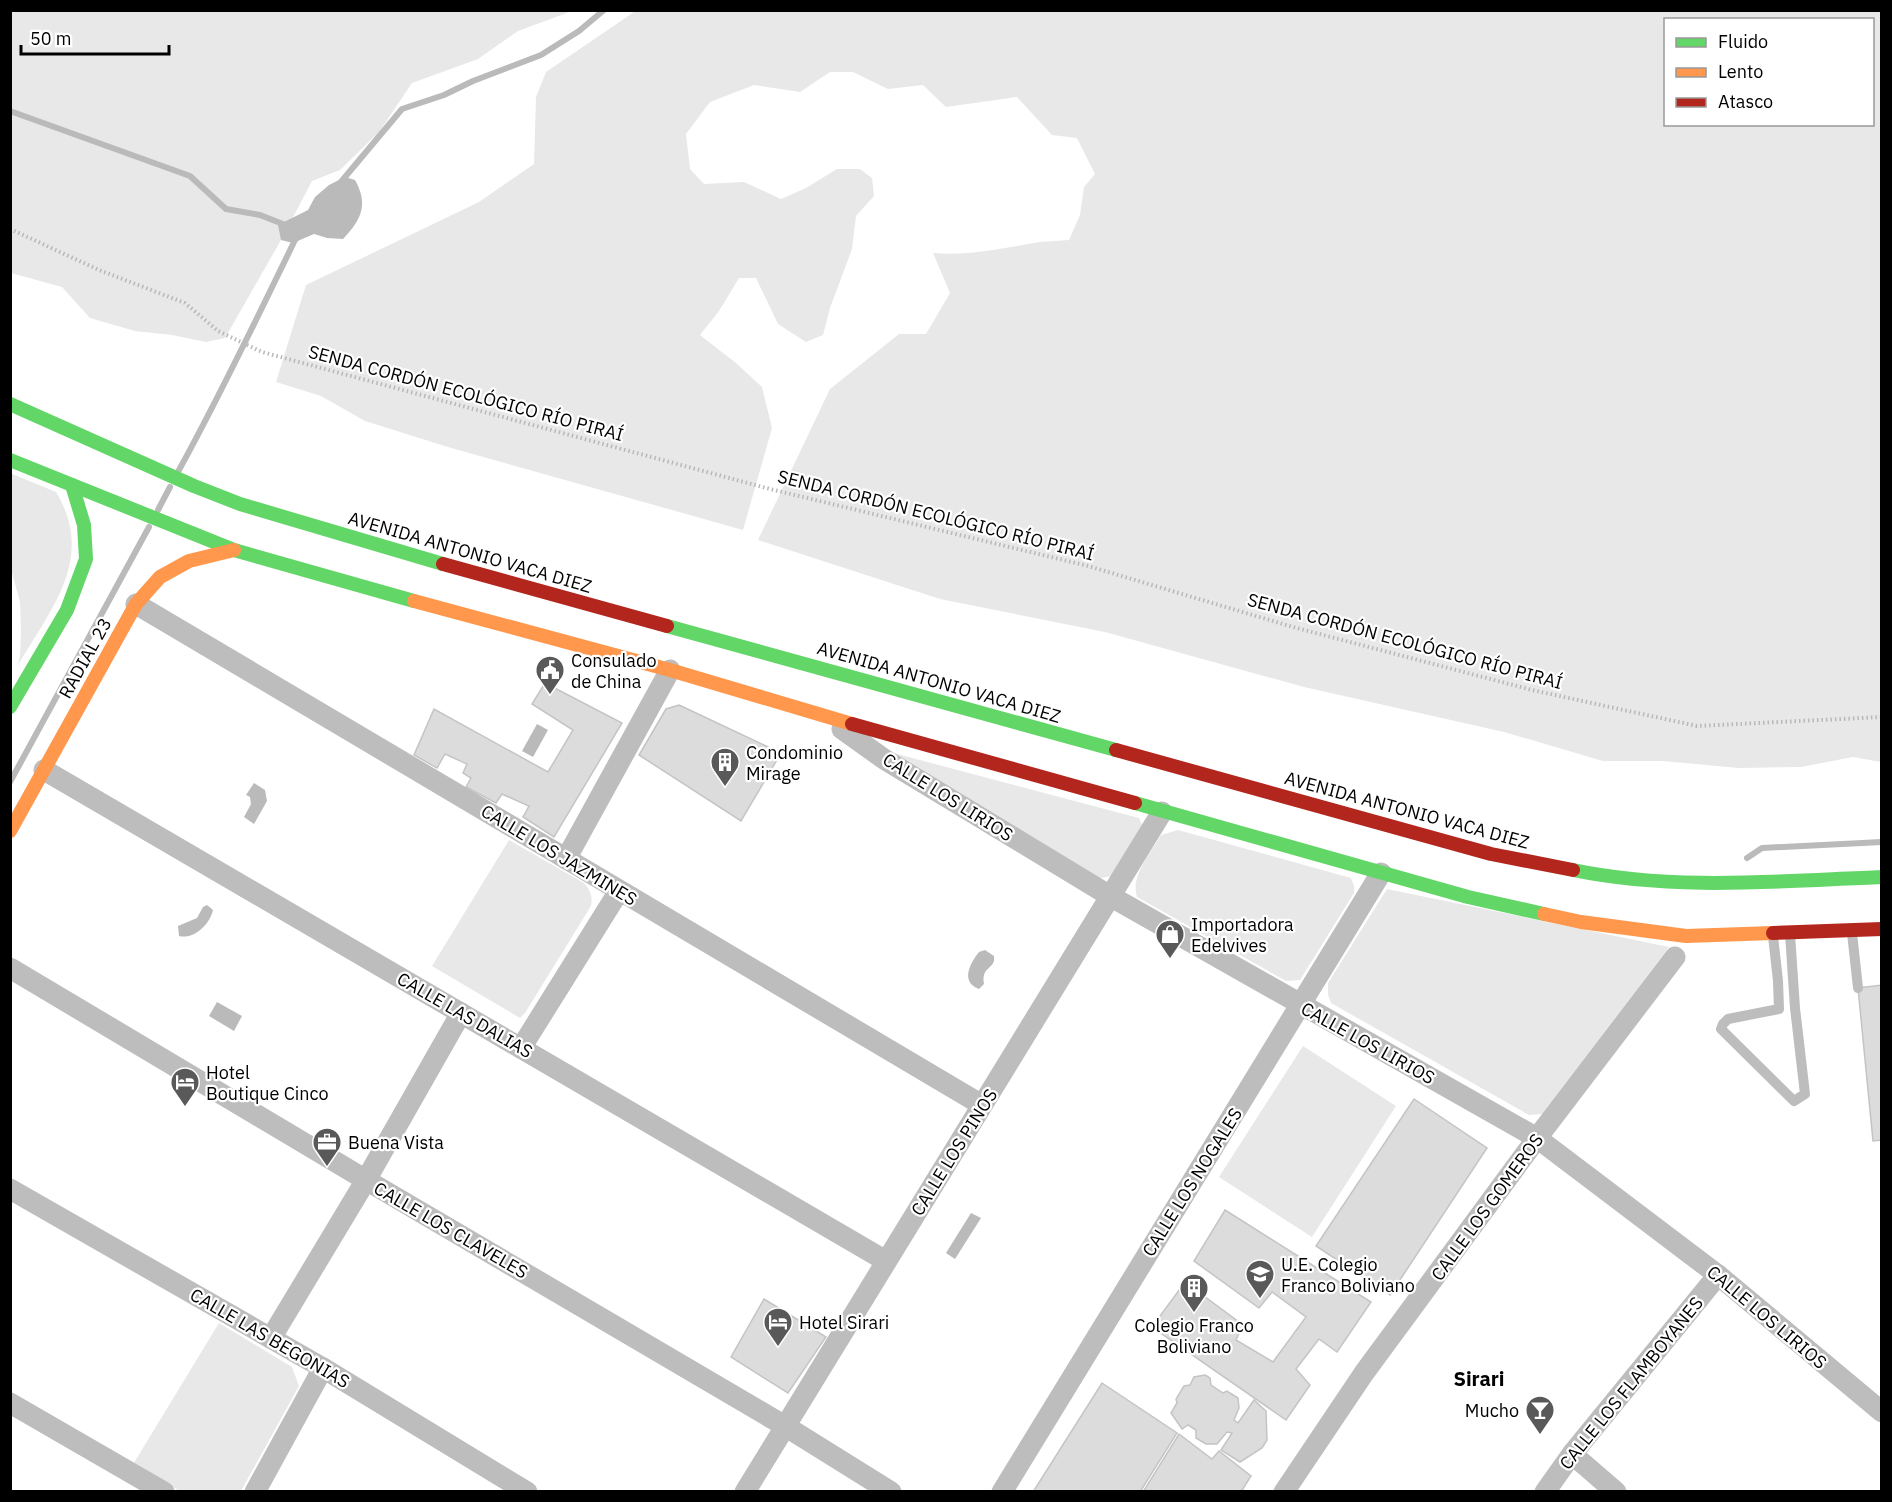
<svg xmlns="http://www.w3.org/2000/svg" width="1892" height="1502" viewBox="0 0 1892 1502" font-family="'IBM Plex Sans',sans-serif">
<rect width="100%" height="100%" fill="#fff"/>
<g fill="#e8e8e8" fill-rule="evenodd">
<path d="M637,10l1244,1v751l-28,-5 -52,10 -62,1 -76,-7h-60l-99,-29 -200,-45 -199,-55 -165,-33 -182,-59 72,-151 69,-55h27l24,-41 -17,-40c37,3 71,-5 107,-11 10,-1 19,-1 29,-2l11,-25 4,-28 11,-13 -18,-36 -25,-3 -35,-38 -71,10 -23,-22 -35,4 -35,-17h-23l-30,20 -46,-7 -44,17 -24,32 4,35 14,15 40,-2 37,17 25,-11 31,-19h23l12,9 2,18 -18,20 -4,33 -22,59 -7,27 -17,7 -28,-18 -22,-46h-17l-20,33 -19,24 36,28 26,24 10,41 -29,102 -295,-83 -83,-26 -44,-25 -45,-14 30,-97 173,-83 55,-38 2,-67 10,-25zM1666,20h206v104h-206z"/>
<polygon points="11,11 572,11 518,31 478,59 412,83 379,132 340,170 312,181 281,240 225,338 206,342 172,335 135,331 90,318 62,287 11,273"/>
<path d="M10,473l46,19c40,66 -5,117 -38,173l2,-9 1,-25 -1,-29 -9,-33z"/>
<polygon points="882,750 1139,818 1142,825 1114,876 1100,878"/>
<path d="M1178,830l173,48 3,8v7l-54,87 -14,1 -149,-84c-7,-21 14,-44 24,-62z"/>
<path d="M509,840l75,43c6,7 9,13 7,23l-66,107 -5,5 -88,-52z"/>
<polygon points="1387,889 1669,947 1542,1114 1529,1115 1331,1003 1328,995 1328,983"/>
<polygon points="1303,1046 1396,1106 1312,1237 1219,1177"/>
<polygon points="219,1323 292,1367 299,1386 241,1491 180,1491 132,1466"/>
</g>
<g fill="#bababa">
<path d="M345,177l10,3c14,25 6,40 -12,59l-16,-1 -13,-4 -21,9 -12,-3 -3,-15 30,-15 7,-13 14,-12z"/>
<polygon points="537,724 548,730 533,757 522,751"/>
<polygon points="254,783 265,790 267,801 254,824 244,817 251,804 250,797 246,795"/>
<path d="M207,905l6,5c-3,14 -19,30 -34,26l-1,-10 19,-8 6,-11z"/>
<path d="M985,950l9,6c2,14 -13,9 -10,28l-5,5c-19,-7 -9,-26 0,-37z"/>
<polygon points="217,1002 242,1016 234,1031 209,1016"/>
<polygon points="971,1213 981,1218 955,1259 946,1253"/>
</g>
<g fill="none" stroke-linecap="round" stroke-linejoin="round">
<g stroke="#bababa" stroke-width="6">
<polyline points="10,111 190,176 226,209 260,215 288,226"/>
<polyline points="340,183 402,109 444,95 473,81 541,55 579,31 604,10"/>
<path d="M179,470c42,-76 79,-154 117,-232"/>
<polyline points="158,510 170,487"/>
<polyline points="10,782 149,527"/>
<polyline points="1747,858 1762,848 1882,842"/>
</g>
</g>
<g fill="#dcdcdc" stroke="#c4c4c4" stroke-width="1.5">
<polygon points="545,683 622,723 554,837 523,817 529,806 502,794 496,803 466,787 471,778 463,773 467,764 445,754 437,768 414,755 434,709 548,772 573,730 532,704"/>
<polygon points="679,705 781,753 741,821 639,755 666,709"/>
<polygon points="1882,985 1882,1140 1873,1141 1858,988"/>
<polygon points="1414,1099 1487,1148 1390,1295 1316,1246"/>
<polygon points="1225,1210 1371,1302 1337,1352 1319,1339 1296,1369 1310,1385 1286,1420 1152,1327 1185,1282 1243,1325 1236,1340 1273,1362 1306,1317 1272,1292 1259,1308 1194,1261"/>
<polygon points="764,1299 826,1337 788,1393 731,1357"/>
<polygon points="1205,1375 1210,1378 1211,1385 1223,1393 1227,1391 1238,1398 1239,1408 1234,1420 1238,1423 1254,1400 1266,1411 1267,1440 1262,1448 1240,1462 1221,1450 1232,1433 1227,1432 1217,1444 1206,1444 1196,1438 1196,1430 1188,1425 1182,1429 1171,1413 1177,1403 1176,1399 1184,1386 1190,1385 1194,1377"/>
<polygon points="1102,1383 1177,1433 1140,1492 1033,1492"/>
<polygon points="1179,1434 1212,1459 1219,1451 1251,1476 1241,1492 1143,1492"/>
</g>
<g fill="none" stroke-linecap="round" stroke-linejoin="round">
<polyline stroke="#b8b8b8" stroke-width="4" stroke-dasharray="1.5 3" stroke-linecap="butt" points="10,229 99,270 185,303 218,331 262,352 770,489 1088,566 1293,627 1532,690 1697,726 1882,717"/>
<g stroke="#bdbdbd" stroke-width="10">
<polyline points="1852,933 1858,988"/>
<polyline points="1773,936 1778,981 1779,1009 1728,1019 1723,1024 1721,1029 1794,1101 1805,1094 1795,1008 1790,934"/>
</g>
<g stroke="#bdbdbd" stroke-width="21">
<polyline points="136,604 982,1105"/>
<polyline points="842,729 884,759 1110,896 1537,1138 1718,1275 1882,1412"/>
<polyline points="44,770 886,1261"/>
<polyline points="566,859 670,670"/>
<polyline points="10,968 366,1180 785,1426 891,1492"/>
<polyline points="521,1048 619,891"/>
<polyline points="10,1189 323,1368 527,1492"/>
<polyline points="271,1338 366,1180 461,1013"/>
<polyline points="10,1403 164,1492"/>
<polyline points="1572,1454 1616,1492"/>
<polyline points="255,1492 323,1368"/>
<polyline points="745,1492 1162,812"/>
<polyline points="1002,1492 1381,873"/>
<polyline points="1284,1492 1364,1373 1537,1138 1675,957"/>
<polyline points="1545,1492 1572,1454 1718,1275"/>
</g>
<g stroke="#63d668" stroke-width="14">
<polyline points="10,404 194,486 240,504 443,564"/>
<polyline points="10,460 234,550 414,601"/>
<polyline points="667,626 1116,750"/>
<polyline points="10,707 67,610 86,559 84,525 72,485"/>
<polyline points="1135,803 1468,897 1544,914"/>
<path d="M1573,870c102,21 206,11 309,7"/>
</g>
<g stroke="#ff974d" stroke-width="14">
<polyline points="414,601 670,670 852,724"/>
<polyline points="10,831 136,604 160,577 189,561 234,550"/>
<polyline points="1544,914 1581,922 1686,936 1773,933"/>
</g>
<g stroke="#b3261e" stroke-width="14">
<polyline points="443,564 667,626"/>
<polyline points="852,724 1135,803"/>
<polyline points="1116,750 1491,854 1573,870"/>
<polyline points="1773,933 1882,929"/>
</g>
</g>
<defs>
<g id="civic-pin" transform="scale(1.5)"><path d="M0 17L-7.5 6A9.5 9.5 0 1 1 7.5 6Z" fill="#595959" stroke="#fff"/><path d="M-.6-6.5H3V-4.5H.6V-3L4-1V1h2V6H-6V1h2V-1L-.6-3ZM-1.2 2.5V6h2.4V2.5Z" fill="#fff"/></g>
<g id="building-pin" transform="scale(1.5)"><path d="M0 17L-7.5 6A9.5 9.5 0 1 1 7.5 6Z" fill="#595959" stroke="#fff"/><path d="M-4-6H4V6H1V3H-1V6H-4ZM-2.5-4.3h1.7v1.8h-1.7ZM.8-4.3h1.7v1.8H.8ZM-2.5-1h1.7V.8h-1.7ZM.8-1h1.7V.8H.8Z" fill="#fff"/></g>
<g id="shop-pin" transform="scale(1.5)"><path d="M0 17L-7.5 6A9.5 9.5 0 1 1 7.5 6Z" fill="#595959" stroke="#fff"/><path d="M-5-2.5h2.3a2.7 3.5 0 0 1 5.4 0H5L5.5 6h-11ZM-1.5-2.5h3a1.5 2.3 0 0 0-3 0Z" fill="#fff"/></g>
<g id="hotel-pin" transform="scale(1.5)"><path d="M0 17L-7.5 6A9.5 9.5 0 1 1 7.5 6Z" fill="#595959" stroke="#fff"/><path d="M-6-4.5h1.5V1H6V5H4.5V3h-9V5H-6ZM-4 0a1.8 1.8 0 1 1 3.6 0ZM.5 0V-2.5h3Q6-2.5 6 0Z" fill="#fff"/></g>
<g id="office-pin" transform="scale(1.5)"><path d="M0 17L-7.5 6A9.5 9.5 0 1 1 7.5 6Z" fill="#595959" stroke="#fff"/><path d="M-6-3h4V-5.5h4V-3h4V5H-6ZM-1-4.5V-3h2v-1.5ZM-6 0V1H6V0Z" fill="#fff"/></g>
<g id="school-pin" transform="scale(1.5)"><path d="M0 17L-7.5 6A9.5 9.5 0 1 1 7.5 6Z" fill="#595959" stroke="#fff"/><path d="M0-5L7-2L0 1L-7-2ZM-4 1L0 2.5L4 1V4Q0 6-4 4Z" fill="#fff"/></g>
<g id="bar-pin" transform="scale(1.5)"><path d="M0 17L-7.5 6A9.5 9.5 0 1 1 7.5 6Z" fill="#595959" stroke="#fff"/><path d="M-6-5H6L.8 .8V4.5H3.5V6h-7V4.5H-.8V.8Z" fill="#fff"/></g>
</defs>
<g fill-rule="evenodd">
<use href="#civic-pin" x="550" y="670"/>
<use href="#building-pin" x="725" y="762"/>
<use href="#shop-pin" x="1170" y="934"/>
<use href="#hotel-pin" x="185" y="1082"/>
<use href="#office-pin" x="327" y="1142"/>
<use href="#school-pin" x="1260" y="1274"/>
<use href="#building-pin" x="1194" y="1288"/>
<use href="#hotel-pin" x="778" y="1322"/>
<use href="#bar-pin" x="1540" y="1410"/>
</g>
<g text-anchor="middle" dominant-baseline="central" stroke-width="4.5" stroke-linejoin="round" paint-order="stroke">
<g font-size="18" fill="#000" stroke="#fff">
<text transform="translate(466 393) rotate(15)">SENDA CORDÓN ECOLÓGICO RÍO PIRAÍ</text>
<text transform="translate(936 515) rotate(14)">SENDA CORDÓN ECOLÓGICO RÍO PIRAÍ</text>
<text transform="translate(470 552) rotate(16)">AVENIDA ANTONIO VACA DIEZ</text>
<text transform="translate(1405 641) rotate(15)">SENDA CORDÓN ECOLÓGICO RÍO PIRAÍ</text>
<text transform="translate(85 658) rotate(-61)">RADIAL 23</text>
<text transform="translate(939 682) rotate(16)">AVENIDA ANTONIO VACA DIEZ</text>
<text transform="translate(948 797) rotate(32)">CALLE LOS LIRIOS</text>
<text transform="translate(1407 810) rotate(15)">AVENIDA ANTONIO VACA DIEZ</text>
<text transform="translate(559 855) rotate(31)">CALLE LOS JAZMINES</text>
<text transform="translate(465 1015) rotate(30)">CALLE LAS DALIAS</text>
<text transform="translate(1368 1043) rotate(29)">CALLE LOS LIRIOS</text>
<text transform="translate(954 1152) rotate(-58)">CALLE LOS PINOS</text>
<text transform="translate(1192 1182) rotate(-58)">CALLE LOS NOGALES</text>
<text transform="translate(1487 1207) rotate(-54)">CALLE LOS GOMEROS</text>
<text transform="translate(451 1230) rotate(30)">CALLE LOS CLAVELES</text>
<text transform="translate(1767 1317) rotate(40)">CALLE LOS LIRIOS</text>
<text transform="translate(270 1338) rotate(30)">CALLE LAS BEGONIAS</text>
<text transform="translate(1631 1383) rotate(-51)">CALLE LOS FLAMBOYANES</text>
</g>
<g font-size="18" fill="#000" stroke="#fff" text-anchor="start">
<text x="571" y="660">Consulado<tspan x="571" dy="21">de China</tspan></text>
<text x="746" y="752">Condominio<tspan x="746" dy="21">Mirage</tspan></text>
<text x="1191" y="924">Importadora<tspan x="1191" dy="21">Edelvives</tspan></text>
<text x="206" y="1072">Hotel<tspan x="206" dy="21">Boutique Cinco</tspan></text>
<text x="348" y="1142">Buena Vista</text>
<text x="1281" y="1264">U.E. Colegio<tspan x="1281" dy="21">Franco Boliviano</tspan></text>
<text x="799" y="1322">Hotel Sirari</text>
<text x="1194" y="1325" text-anchor="middle">Colegio Franco<tspan x="1194" dy="21">Boliviano</tspan></text>
<text x="1519" y="1410" text-anchor="end">Mucho</text>
</g>
<g font-size="20" font-weight="bold" fill="#000" stroke="#fff">
<text x="1479" y="1378">Sirari</text>
</g>
</g>
<rect width="1892" height="1502" fill="none" stroke="#000000" stroke-width="24"/>
<rect x="1664" y="18" width="210" height="108" fill="#ffffff" stroke="#999999" stroke-width="1.5"/>
<rect x="1676" y="38" width="30" height="9" fill="#63d668" stroke="#999999" stroke-width="1.5"/>
<text x="1718" y="48" font-size="18" fill="#000000">Fluido</text>
<rect x="1676" y="68" width="30" height="9" fill="#ff974d" stroke="#999999" stroke-width="1.5"/>
<text x="1718" y="78" font-size="18" fill="#000000">Lento</text>
<rect x="1676" y="98" width="30" height="9" fill="#b3261e" stroke="#999999" stroke-width="1.5"/>
<text x="1718" y="108" font-size="18" fill="#000000">Atasco</text>
<path d="M21 45v9h148v-9" fill="none" stroke="#000000" stroke-width="3"/>
<text x="30" y="45" font-size="18" fill="#000000" stroke="#ffffff" stroke-width="4.5" paint-order="stroke">50 m</text>
</svg>
